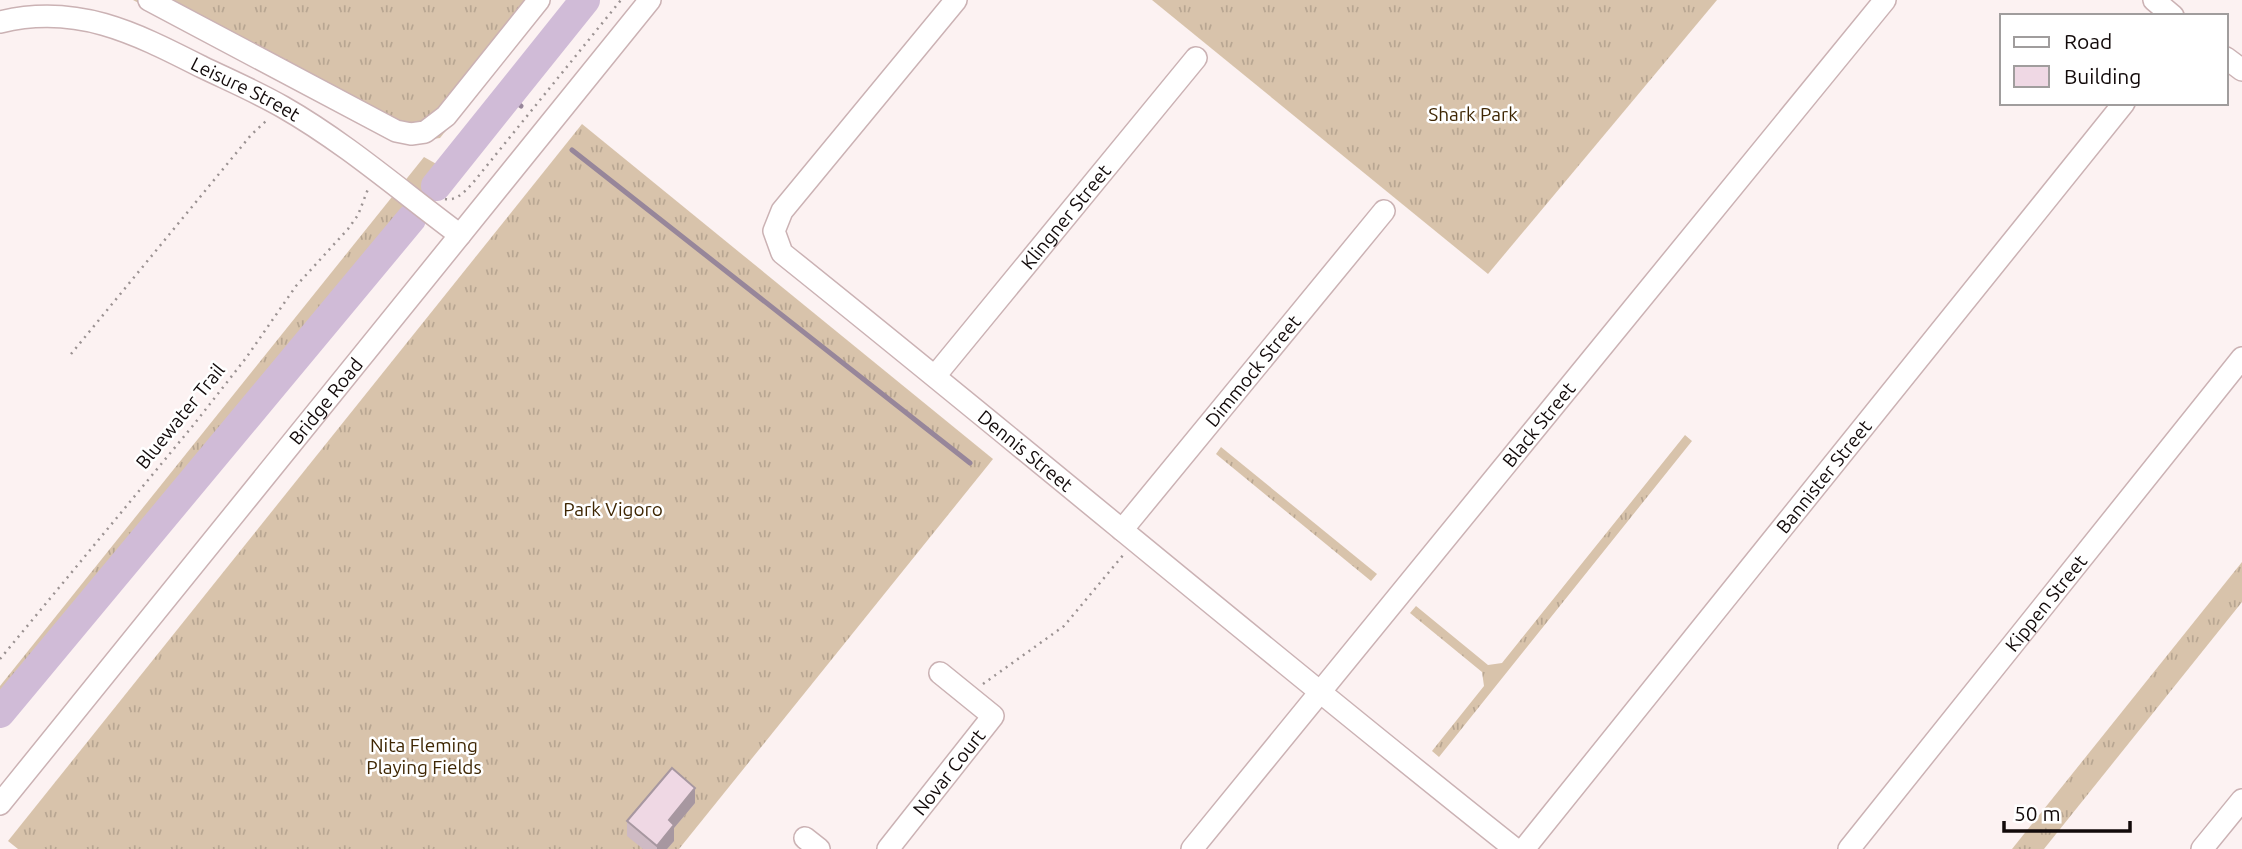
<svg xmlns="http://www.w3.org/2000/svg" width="2242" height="849" viewBox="0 0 2242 849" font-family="Ubuntu,sans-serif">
<defs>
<pattern id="grass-tufts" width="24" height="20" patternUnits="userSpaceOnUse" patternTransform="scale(1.75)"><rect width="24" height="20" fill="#d8c3ab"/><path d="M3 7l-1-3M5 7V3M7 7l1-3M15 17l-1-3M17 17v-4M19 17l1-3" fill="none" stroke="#b8a692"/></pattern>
</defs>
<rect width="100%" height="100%" fill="#fcf2f2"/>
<g fill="url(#grass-tufts)">
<polygon points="133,0 551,0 440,138 403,143"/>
<polygon points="1152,0 1717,0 1488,274"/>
<polygon points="582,124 993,459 679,849 18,849 8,841"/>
<polygon points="424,157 447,170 0,726 0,686"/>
<polygon points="1685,435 1692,441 1439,757 1432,751 1484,686 1482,672 1410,613 1416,606 1488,665 1502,663"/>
<polygon points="1221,447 1377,574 1371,581 1216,454"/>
<polygon points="2242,562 2242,602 2044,849 2012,849"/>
</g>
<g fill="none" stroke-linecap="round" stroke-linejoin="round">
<g stroke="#97869a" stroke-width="5">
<polyline points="507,96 521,106"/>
<polyline points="572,150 970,463"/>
</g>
<g stroke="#d0bbd7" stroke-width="30">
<polyline points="436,186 585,0"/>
<polyline points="0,713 411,219"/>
</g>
<g stroke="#cbb2b4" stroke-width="24">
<g id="minor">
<polyline points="149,0 396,131 411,134 425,132 446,116 539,0"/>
<path id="s1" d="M956,0l-174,211 -8,20 8,22c246,197 486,400 733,596"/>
<polyline points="2154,0 2173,16"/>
<path id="s2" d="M0,22c77,-19 135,11 202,45 27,13 55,25 81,40 63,36 119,85 177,128"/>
<polyline points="2226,58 2242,70"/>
<path id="s3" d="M935,376l261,-318"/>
<path id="s4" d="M1122,530l262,-319"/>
<path id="s5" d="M0,804l650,-804"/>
<polyline points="805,838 819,849"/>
<path id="s6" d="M888,849l105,-133 -53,-43"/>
<path id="s7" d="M1192,849l693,-849"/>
<path id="s8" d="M1524,849l600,-746"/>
<path id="s9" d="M1849,849l393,-491"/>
<polyline points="2202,849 2242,800"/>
</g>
</g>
<g stroke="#9b9292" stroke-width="2.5" stroke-dasharray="2 5" stroke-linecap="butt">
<path d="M445,199c12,2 19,-7 27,-15l149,-184"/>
<polyline points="71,354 251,135 266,121"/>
<polyline points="0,659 191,428 246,358 296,286 348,229 358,215 368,189"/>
<polyline points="983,684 1064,626 1124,554"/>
</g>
<use href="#minor" stroke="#fff" stroke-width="21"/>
</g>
<polygon fill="#cebac4" points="695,803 674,828 674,841 667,849 643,849 627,836 627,821"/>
<polygon fill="#a797a0" points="695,788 695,803 674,828 674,841 667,849 657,849 657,846 669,820"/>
<polygon fill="#efd8e4" stroke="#a797a0" stroke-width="2" points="672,768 695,788 669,820 674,825 657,846 627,821"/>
<g text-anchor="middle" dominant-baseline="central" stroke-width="5" stroke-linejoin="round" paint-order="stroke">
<g font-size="19" fill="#120a0a" stroke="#fff">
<text stroke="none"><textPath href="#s2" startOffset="261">Leisure Street</textPath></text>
<text stroke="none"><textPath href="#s3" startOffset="206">Klingner Street</textPath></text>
<text stroke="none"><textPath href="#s4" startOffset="206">Dimmock Street</textPath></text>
<text stroke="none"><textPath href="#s5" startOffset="518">Bridge Road</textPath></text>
<text transform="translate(180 416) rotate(-51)">Bluewater Trail</text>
<text stroke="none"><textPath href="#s7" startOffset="548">Black Street</textPath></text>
<text stroke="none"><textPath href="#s1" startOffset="632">Dennis Street</textPath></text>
<text stroke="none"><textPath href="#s8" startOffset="478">Bannister Street</textPath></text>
<text stroke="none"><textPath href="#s9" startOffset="315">Kippen Street</textPath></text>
<text stroke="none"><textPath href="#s6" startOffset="98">Novar Court</textPath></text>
</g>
<g font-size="19" fill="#3e2603" stroke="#fff">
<text x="1473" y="114">Shark Park</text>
<text x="613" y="509">Park Vigoro</text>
<text x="424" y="745">Nita Fleming<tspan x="424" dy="22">Playing Fields</tspan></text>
</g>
</g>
<rect x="2000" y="14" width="228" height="91" fill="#ffffff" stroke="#a09d9d" stroke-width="2"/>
<rect x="2014" y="37" width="35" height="10" fill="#ffffff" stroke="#a09d9d" stroke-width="2"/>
<text x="2064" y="49" font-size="21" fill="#120a0a">Road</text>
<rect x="2014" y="66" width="35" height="21" fill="#efd8e4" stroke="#a09d9d" stroke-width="2"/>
<text x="2064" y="84" font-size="21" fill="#120a0a">Building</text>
<path d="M2004 821v10h126v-10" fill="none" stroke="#120a0a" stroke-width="3.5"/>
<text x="2014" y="821" font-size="21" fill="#120a0a" stroke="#ffffff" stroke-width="5" paint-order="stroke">50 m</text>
</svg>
